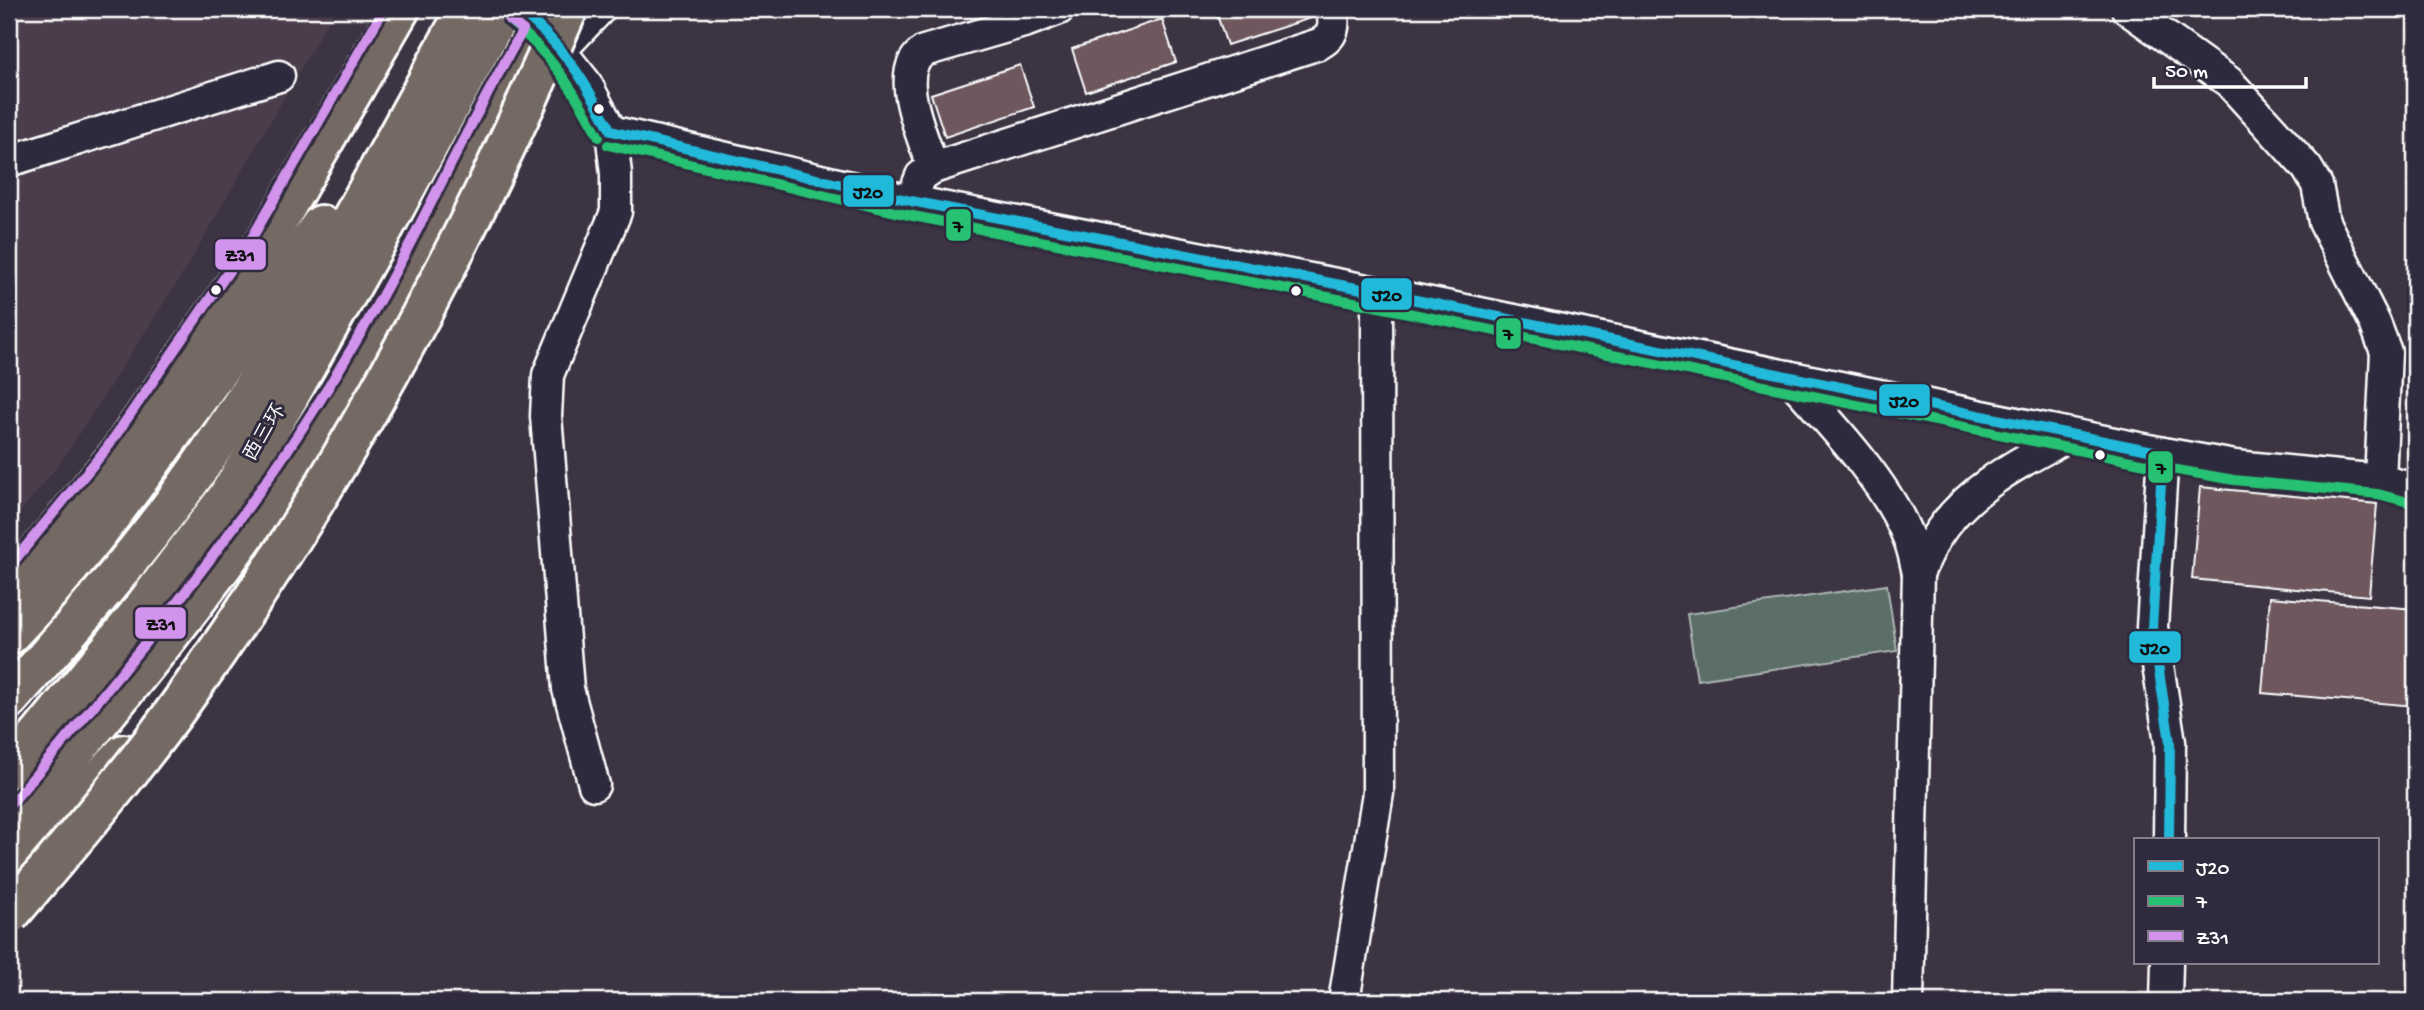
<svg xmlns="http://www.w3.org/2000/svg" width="2424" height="1010" viewBox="0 0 2424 1010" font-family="'Gochi Hand','LXGW WenKai TC',sans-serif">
<rect width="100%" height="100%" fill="#3c3343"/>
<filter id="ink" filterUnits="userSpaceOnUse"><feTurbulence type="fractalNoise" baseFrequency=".0143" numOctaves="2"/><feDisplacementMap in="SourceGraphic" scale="14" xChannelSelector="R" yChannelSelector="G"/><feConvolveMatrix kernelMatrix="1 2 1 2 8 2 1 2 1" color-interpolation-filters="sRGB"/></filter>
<g filter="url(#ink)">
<polygon fill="#4b3e4b" points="9,9 335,9 186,269 61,462 9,526"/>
<g fill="#5b6e67" stroke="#adb6b3" stroke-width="2">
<polygon points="1887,585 1897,651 1697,680 1687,614"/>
<polygon points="2021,994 2111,997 2111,1001 2020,1001"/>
</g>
<g fill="#6e585d" stroke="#fff" stroke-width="2">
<polygon points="1215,9 1315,9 1317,16 1227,45"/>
<polygon points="1162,19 1176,62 1086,92 1072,49"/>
<polygon points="1020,65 1034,107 945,137 931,94"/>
<polygon points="2200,487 2377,504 2369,596 2192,579"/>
<polygon points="2270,597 2415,609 2415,706 2262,693"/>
</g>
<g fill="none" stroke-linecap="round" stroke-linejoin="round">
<g stroke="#fff" stroke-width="35">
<g id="minor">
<polyline points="518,9 541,27 586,83 611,131 616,174 616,212 548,375 546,416 568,689 594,785"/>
<polyline points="2127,9 2229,82 2307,168 2317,185 2324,222 2375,323 2386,352 2380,480"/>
<polyline points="560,51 600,9"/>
<polyline points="611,131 911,201 1377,292 2163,453 2235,466 2380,480 2415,489"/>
<polyline points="9,161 279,76"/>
<path d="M933,168c-9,-30 -42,-96 -9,-117l103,-30 32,-12"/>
<path d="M911,201l10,-25 12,-8 386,-124c15,-8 17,-19 12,-35"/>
<path d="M1788,376c40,45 98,105 120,161 5,11 7,24 10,36 6,-11 11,-23 17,-34 31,-50 86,-78 136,-104"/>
<polyline points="2163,453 2152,627 2170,742 2169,840"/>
<polyline points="1344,1001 1378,793 1377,292"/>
<polyline points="1908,1001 1918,573"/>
<polyline points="2166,1001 2167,963"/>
</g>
</g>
<g stroke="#fff" stroke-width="44">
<g id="major">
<polyline points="9,589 118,456 265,243 400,9"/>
<path d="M9,827c129,-147 252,-301 354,-469 65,-107 113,-224 178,-331"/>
</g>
</g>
<g stroke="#fff" stroke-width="44">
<g id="highway">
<path d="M9,635c57,-59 106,-123 154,-189 54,-73 106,-147 158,-221"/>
<path d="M9,699c65,-73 129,-145 185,-224 104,-147 186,-310 273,-466"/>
<polyline points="9,768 37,738 137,616 227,498 285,403 378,239 502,9"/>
<polyline points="9,873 124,754"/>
</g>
</g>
<use href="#minor" stroke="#2f2a3d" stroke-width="30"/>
<use href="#major" stroke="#756964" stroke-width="38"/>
<use href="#highway" stroke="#756964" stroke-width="38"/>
<g stroke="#fff" stroke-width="44" stroke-linecap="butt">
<path id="highway-bridge" d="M9,915c58,-68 117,-136 169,-208 157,-217 284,-453 390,-698"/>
</g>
<use href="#highway-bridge" stroke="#756964" stroke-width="38"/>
<g stroke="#2f2a3d" stroke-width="16">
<g id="bus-1">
<path d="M518,9c44,34 68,73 93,122"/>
<polyline points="611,131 911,201 1377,292 2163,453"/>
<polyline points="2163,453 2152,627 2170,742 2169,840"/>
</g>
</g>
<g stroke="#2f2a3d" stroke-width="16">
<g id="bus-2">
<path d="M509,20c41,32 66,72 90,117"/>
<polyline points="608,145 908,215 1374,306 2160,467 2234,480 2378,494 2412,503"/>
</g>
</g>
<g stroke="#2f2a3d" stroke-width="16">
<g id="bus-3">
<polyline points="9,567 107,448 253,236 384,9"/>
<path d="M9,806c124,-144 246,-293 343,-458 62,-103 110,-214 171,-318l-14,-10"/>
</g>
</g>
<use href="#bus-1" stroke="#20b9da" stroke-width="10"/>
<use href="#bus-2" stroke="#26c172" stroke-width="10"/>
<use href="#bus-3" stroke="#d193ec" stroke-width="10"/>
</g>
</g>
<g fill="#fff" stroke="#2f2a3d" stroke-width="2.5">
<circle cx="599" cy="109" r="6"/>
<circle cx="216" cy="290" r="6"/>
<circle cx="1296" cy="291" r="6"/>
<circle cx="2100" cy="455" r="6"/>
</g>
<g text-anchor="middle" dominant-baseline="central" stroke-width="6" stroke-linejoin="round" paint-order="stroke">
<g font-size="21" fill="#fff" stroke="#2f2a3d">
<text transform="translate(266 434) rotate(-59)">西三环</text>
</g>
</g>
<g stroke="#2f2a3d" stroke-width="2.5">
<rect x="842" y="174" width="53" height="34" rx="7" fill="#20b9da"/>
<rect x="945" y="208" width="27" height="34" rx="7" fill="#26c172"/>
<rect x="214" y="238" width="53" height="33" rx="7" fill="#d193ec"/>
<rect x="1360" y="277" width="53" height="34" rx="7" fill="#20b9da"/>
<rect x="1495" y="317" width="27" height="33" rx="7" fill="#26c172"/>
<rect x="1878" y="383" width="53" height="34" rx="7" fill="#20b9da"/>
<rect x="2147" y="450" width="27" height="34" rx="7" fill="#26c172"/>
<rect x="134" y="606" width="53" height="34" rx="7" fill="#d193ec"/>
<rect x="2128" y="630" width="54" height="34" rx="7" fill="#20b9da"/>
</g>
<g font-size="19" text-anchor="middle" font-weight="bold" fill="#111">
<text x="868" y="198">J20</text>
<text x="958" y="232">7</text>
<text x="240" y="261">Z31</text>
<text x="1387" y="301">J20</text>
<text x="1508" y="340">7</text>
<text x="1904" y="407">J20</text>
<text x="2161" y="474">7</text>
<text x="161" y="630">Z31</text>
<text x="2155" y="654">J20</text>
</g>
<rect width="2424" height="1010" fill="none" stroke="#2f2a3d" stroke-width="35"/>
<rect x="18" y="18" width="2389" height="975" fill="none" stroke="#fff" stroke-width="2.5" filter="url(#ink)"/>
<rect x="2134" y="838" width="245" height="126" fill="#2f2a3d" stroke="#827f8b" stroke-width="2"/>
<rect x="2148" y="861" width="35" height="10" fill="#20b9da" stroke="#827f8b" stroke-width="2"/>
<text x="2196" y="874" font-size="21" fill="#ffffff">J20</text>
<rect x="2148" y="896" width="35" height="10" fill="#26c172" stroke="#827f8b" stroke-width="2"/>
<text x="2196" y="908" font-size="21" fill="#ffffff">7</text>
<rect x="2148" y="931" width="35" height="10" fill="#d193ec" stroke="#827f8b" stroke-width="2"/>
<text x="2196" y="944" font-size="21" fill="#ffffff">Z31</text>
<path d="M2154 77v10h152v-10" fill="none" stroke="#ffffff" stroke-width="3.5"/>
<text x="2165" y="77" font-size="21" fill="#ffffff" stroke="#2f2a3d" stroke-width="5" paint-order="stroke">50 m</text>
</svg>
